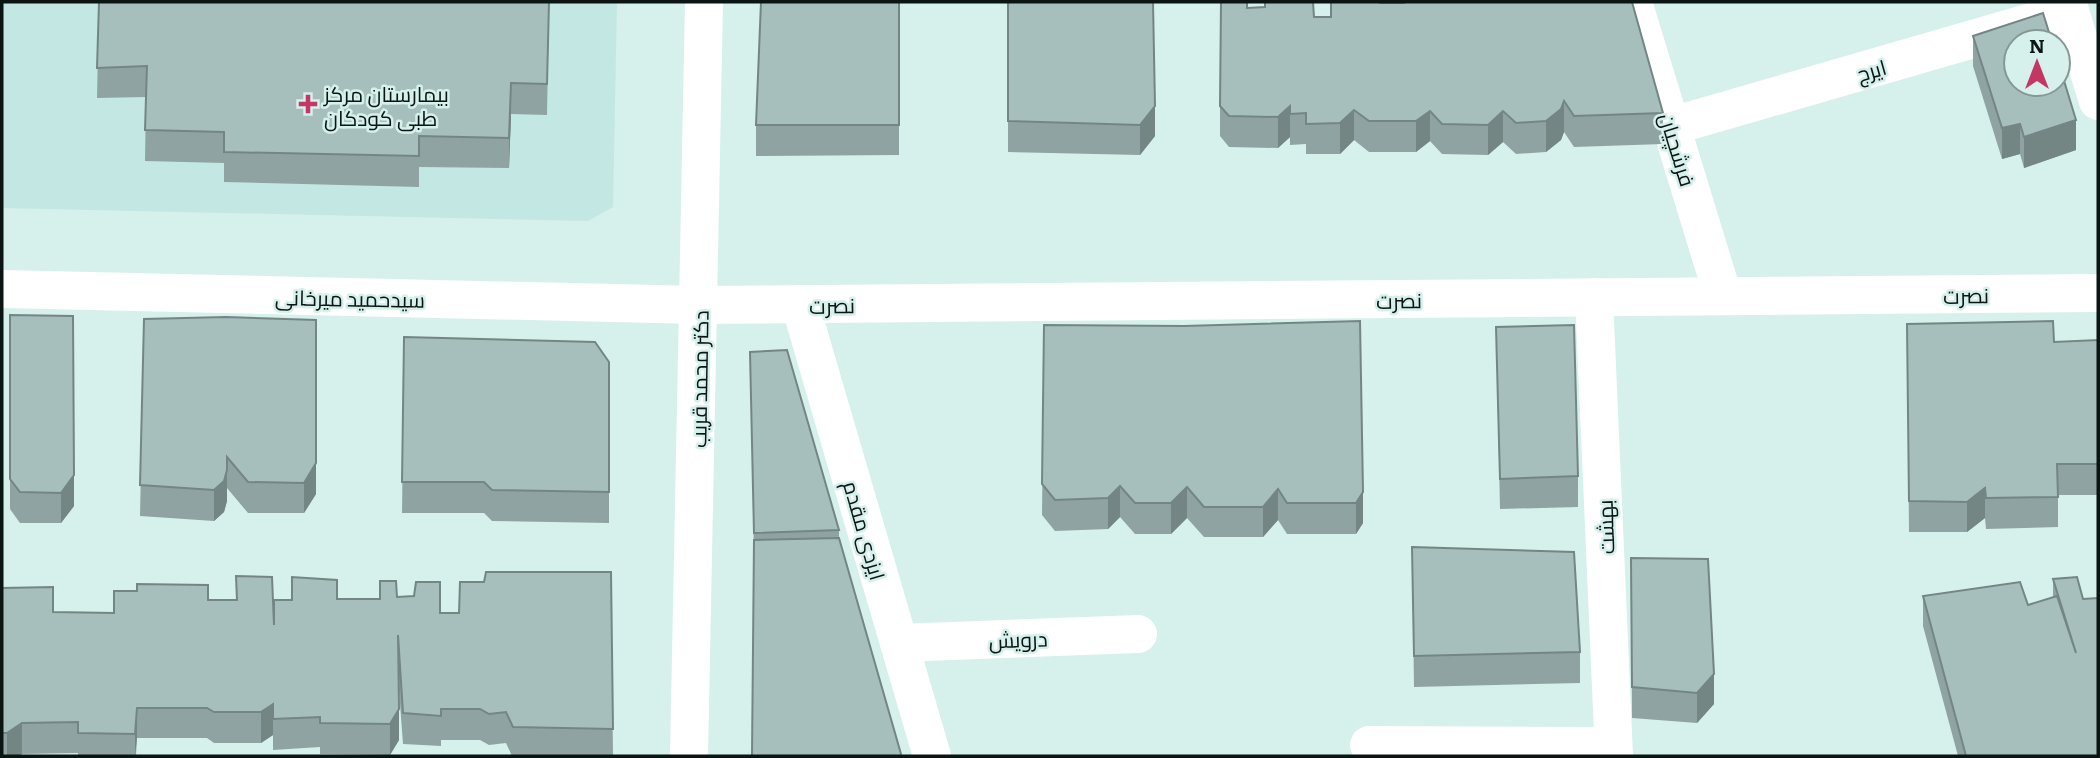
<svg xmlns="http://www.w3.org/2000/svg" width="2100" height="758" viewBox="0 0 2100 758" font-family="Literata,Cairo,serif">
<rect width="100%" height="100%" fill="#d6f0ec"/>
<polygon fill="#c3e7e2" points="2,2 617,2 613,207 588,221 2,208"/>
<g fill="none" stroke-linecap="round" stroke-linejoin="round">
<g stroke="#fff" stroke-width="38">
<polyline points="1633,2 1723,296"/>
<polyline points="2067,2 2098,101"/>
<polyline points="1672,126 2070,11"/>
<polyline points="1594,297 1614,756"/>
<polyline points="800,304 932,756"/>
<polyline points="899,643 1138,634"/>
<polyline points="1369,745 1613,746"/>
</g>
<g stroke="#fff" stroke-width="38">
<polyline points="2,289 699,305 2098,293"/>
<polyline points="689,756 704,2"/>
</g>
</g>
<g fill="#8fa4a2">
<polygon points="99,2 549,2 547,115 511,114 509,168 419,167 419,187 224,182 224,163 145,161 146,97 97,98"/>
<polygon points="899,2 899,155 756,156 756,125"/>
<polygon points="1008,2 1155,136 1140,155 1008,152"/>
<polygon points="1331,2 1380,3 1403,3 1403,2 1632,2 1663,113 1663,144 1574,147 1564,132 1561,140 1546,152 1516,154 1503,142 1488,155 1442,154 1430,141 1416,152 1369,152 1354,140 1340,154 1306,154 1306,144 1290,145 1290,137 1278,148 1229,147 1220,136 1220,106 1247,8 1314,17 1331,17"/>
<polygon points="1973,36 2076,150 2024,168 2020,154 2002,159 1973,66"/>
<polygon points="10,315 74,506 61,523 20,523 10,509"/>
<polygon points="144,319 316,494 304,513 248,513 227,488 227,501 224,512 214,521 140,516"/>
<polygon points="1360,321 1363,523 1356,534 1287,534 1278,520 1263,537 1204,537 1187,518 1171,534 1135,534 1120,517 1108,529 1055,531 1042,515 1044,325 1184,326"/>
<polygon points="1907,324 2054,342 2098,340 2098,495 2058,495 2058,527 1986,529 1985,518 1967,532 1909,532"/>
<polygon points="1496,327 1578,476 1578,507 1500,509"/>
<polygon points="404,337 609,362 609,523 492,521 484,513 402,513"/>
<polygon points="750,352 839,530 839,538 901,756 752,756 754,557"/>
<polygon points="1412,547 1580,652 1580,683 1414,687"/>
<polygon points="1631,558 1714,704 1697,723 1632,718"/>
<polygon points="611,572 613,756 512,756 506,743 489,745 480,740 441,740 441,746 403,744 398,677 399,740 390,755 320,754 320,747 273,750 273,735 261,743 214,743 207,738 137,738 136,756 78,756 78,753 22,754 19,756 2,756 2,588 53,612 114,613 208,600 236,600 236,576 274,625 337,599 380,599 397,597 440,613 459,613 484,582"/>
<polygon points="2053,579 2083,599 2098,756 1958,756 1923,626 1923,596 2028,605 2053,597"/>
</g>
<g fill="#748684">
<polygon points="511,83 511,114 509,168 509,138"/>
<polygon points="1564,101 1564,132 1561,140 1546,152 1546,121"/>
<polygon points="1155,106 1155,136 1140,155 1140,125"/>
<polygon points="1290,106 1290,137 1278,148 1278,117"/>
<polygon points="1354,110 1354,140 1340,154 1340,123"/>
<polygon points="1430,111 1430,141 1416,152 1416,121"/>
<polygon points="1503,111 1503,142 1488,155 1488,125"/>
<polygon points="2076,120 2076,150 2024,168 2024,137"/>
<polygon points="2020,124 2020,154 2002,159 2002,128"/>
<polygon points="316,463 316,494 304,513 304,483"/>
<polygon points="227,470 227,501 224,512 214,521 214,490"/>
<polygon points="74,475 74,506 61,523 61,493"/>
<polygon points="1120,486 1120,517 1108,529 1108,498"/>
<polygon points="1187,487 1187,518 1171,534 1171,503"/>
<polygon points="1985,488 1985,518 1967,532 1967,502"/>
<polygon points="1278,489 1278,520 1263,537 1263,507"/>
<polygon points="1363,492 1363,523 1356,534 1356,503"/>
<polygon points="1714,674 1714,704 1697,723 1697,693"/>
<polygon points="273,704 273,735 261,743 261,712"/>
<polygon points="137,708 137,738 135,756 135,734"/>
<polygon points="399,709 399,740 390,755 390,724"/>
<polygon points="22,723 22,754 19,756 7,756 7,733"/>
</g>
<g fill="#a6bfbc" stroke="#748684" stroke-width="2">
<polygon points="99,2 549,2 547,84 511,83 509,138 419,136 419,156 224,152 224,132 145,130 147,66 97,68"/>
<polygon points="761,2 899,2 899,125 756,125"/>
<polygon points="1008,2 1153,2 1155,106 1140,125 1008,121"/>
<polygon points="1221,2 1247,2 1247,8 1265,7 1265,2 1313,2 1314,17 1331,17 1331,2 1380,2 1380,3 1404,3 1404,2 1632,2 1663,113 1574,116 1564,101 1561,109 1546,121 1516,123 1503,111 1488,125 1442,124 1430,111 1416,121 1369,121 1354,110 1340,123 1306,124 1306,113 1290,114 1290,106 1278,117 1229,116 1220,106"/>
<polygon points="2043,13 2052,42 2016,42 2016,84 2058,84 2058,61 2076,120 2024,137 2020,124 2002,128 1973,36"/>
<polygon points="10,315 73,316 74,475 61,493 20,492 10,479"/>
<polygon points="226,317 316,320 316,463 304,483 248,482 227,457 227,470 224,481 214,490 140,485 144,319"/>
<polygon points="1360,321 1363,492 1356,503 1287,503 1278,489 1263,507 1204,507 1187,487 1171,503 1135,503 1120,486 1108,498 1055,500 1042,484 1044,325 1184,326"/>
<polygon points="2053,321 2054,342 2098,340 2098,464 2057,464 2058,497 1986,498 1985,488 1967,502 1909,501 1907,324"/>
<polygon points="1574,325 1578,476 1500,479 1496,327"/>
<polygon points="404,337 595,342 609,362 609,492 492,490 484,482 402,482"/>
<polygon points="787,350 839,530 754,533 750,352"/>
<polygon points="839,538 901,754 900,756 753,756 752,755 754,540"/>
<polygon points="1412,547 1574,552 1580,652 1414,656"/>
<polygon points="1631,558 1708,559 1714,674 1697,693 1632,687"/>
<polygon points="486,572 611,572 613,729 513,727 506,712 489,714 480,709 441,709 441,716 403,713 398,635 399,709 390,724 320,723 320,717 273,719 273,704 261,712 214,712 207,708 137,708 135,734 78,733 78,722 22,723 7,733 2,733 2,588 53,587 53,612 114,613 114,591 137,591 137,584 208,585 208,600 237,600 236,576 272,577 274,625 274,600 292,600 292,577 337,580 337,599 380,599 380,581 396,581 397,597 414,596 416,582 440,582 440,613 459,613 460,582 484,582"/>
<polygon points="2077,577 2083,599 2098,598 2098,756 1966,756 1923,596 2020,582 2028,605 2057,596 2076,653 2053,579"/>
</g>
<path fill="#c43765" stroke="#d6f0ec" stroke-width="2.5" d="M304.5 93.5h7v7h7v7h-7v7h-7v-7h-7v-7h7z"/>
<g text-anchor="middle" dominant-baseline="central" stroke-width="5" stroke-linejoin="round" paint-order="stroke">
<g font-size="21" fill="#0b1513" stroke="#d6f0ec">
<text transform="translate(1871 69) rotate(-16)">ایرج</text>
<text transform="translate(1679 149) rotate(73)">فرشچیان</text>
<text transform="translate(1966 294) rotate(-1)">نصرت</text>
<text transform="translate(350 297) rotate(1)">سیدحمید میرخانی</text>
<text transform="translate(1399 299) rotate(-1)">نصرت</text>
<text transform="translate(832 304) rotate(-1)">نصرت</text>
<text transform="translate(698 379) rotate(-89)">دکتر محمد قریب</text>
<text transform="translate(1604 527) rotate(-92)">بهشت</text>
<text transform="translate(866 530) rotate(74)">ایزدی مقدم</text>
<text transform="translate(1018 638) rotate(-2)">درویش</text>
</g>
<g font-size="21" fill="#0b1513" stroke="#d6f0ec" text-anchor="start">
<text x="324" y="92">بیمارستان مرکز<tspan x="324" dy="24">طبی کودکان</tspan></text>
</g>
</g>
<rect width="2100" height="758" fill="none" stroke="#0b1513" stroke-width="7"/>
<g transform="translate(2037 63)"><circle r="33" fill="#d6f0ec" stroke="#859895" stroke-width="2"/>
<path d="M0-5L12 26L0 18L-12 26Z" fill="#c43765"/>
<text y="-10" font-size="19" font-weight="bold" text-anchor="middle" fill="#0b1513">N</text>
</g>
</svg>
